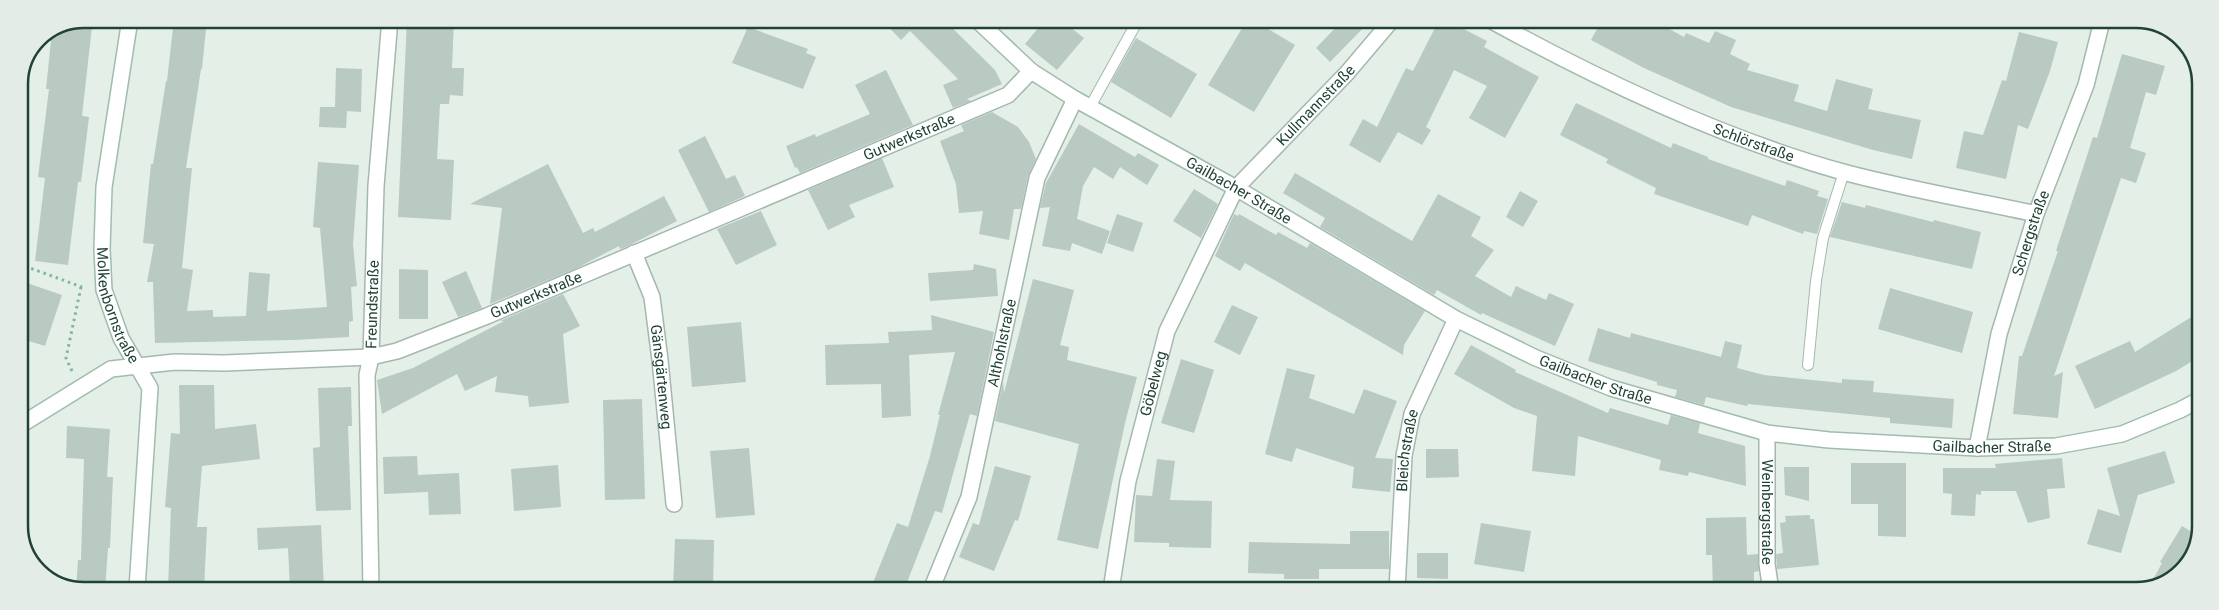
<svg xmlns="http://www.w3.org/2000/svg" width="2219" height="610" viewBox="0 0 2219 610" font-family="Roboto,sans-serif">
<rect width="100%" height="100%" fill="#e4efe8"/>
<g fill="#b8cac1">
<polygon points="174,19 207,19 202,69 201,69 186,168 192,168 182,268 193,270 187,311 213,310 213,317 246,316 249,272 270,274 267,311 327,307 320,228 313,227 318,162 359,165 353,244 357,286 351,287 353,321 349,322 349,337 293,340 155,343 153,282 147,282 154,244 143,243 151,164 153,164 166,81 167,81"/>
<polygon points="407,19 454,19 452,68 464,68 463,96 450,95 449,104 440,104 437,159 454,160 451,220 398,217"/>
<polygon points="882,20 944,20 995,70 1002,84 967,99 971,101 953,108 943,85 958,79 910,31 901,40"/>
<polygon points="1045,20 1061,20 1084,38 1057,70 1025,44"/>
<polygon points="1247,20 1253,20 1295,45 1254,112 1208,85"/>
<polygon points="1343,20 1371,20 1330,62 1316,48"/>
<polygon points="1439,20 1446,20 1487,41 1484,47 1539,77 1505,138 1469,118 1487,86 1454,70 1426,127 1431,130 1422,145 1398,132 1380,163 1349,145 1363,119 1377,127 1406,68 1413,71"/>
<polygon points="1602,20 1653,20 1684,37 1686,33 1709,43 1715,31 1736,40 1730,54 1750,64 1747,70 1799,85 1794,101 1827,111 1836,79 1873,89 1868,109 1921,120 1912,159 1873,150 1731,107 1644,68 1591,40"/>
<polygon points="72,23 92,26 82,116 89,117 81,182 78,182 68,265 35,261 45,178 38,177 49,89 46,89 52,31"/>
<polygon points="748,27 808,49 806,53 816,57 803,89 732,63"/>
<polygon points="2019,32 2058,42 2050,71 2028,129 2018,125 2006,179 1956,168 1964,131 1983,135 2002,80 2006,81"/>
<polygon points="1136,38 1197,74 1171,118 1111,82"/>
<polygon points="2122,54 2165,66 2156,95 2146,92 2130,148 2146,153 2136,183 2121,178 2054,376 2063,372 2058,418 2013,414 2019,356 2022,356 2058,251 2056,251 2093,137 2097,138"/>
<polygon points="336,68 362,69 361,112 347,111 346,128 319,127 320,107 335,107"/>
<polygon points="886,70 913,125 800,173 797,167 795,168 786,146 815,134 816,137 870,114 855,85"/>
<polygon points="1576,103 1671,148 1673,143 1708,157 1708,159 1785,186 1787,180 1819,191 1817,196 1828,199 1817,234 1804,231 1803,234 1752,215 1748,226 1654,194 1656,188 1606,163 1608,159 1560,135"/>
<polygon points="992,112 1018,127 1029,142 1036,159 1028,176 1021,209 1014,209 1009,240 979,234 983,211 959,213 956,184 940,141 964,131 961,125"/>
<polygon points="1079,124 1135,157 1138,153 1159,165 1147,185 1120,167 1113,179 1094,167 1083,186 1077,219 1110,231 1102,254 1072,243 1070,251 1042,246 1050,207 1040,208 1046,183"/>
<polygon points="705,136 726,179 735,175 745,196 709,212 678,150"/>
<polygon points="882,158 894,187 849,205 855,217 828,230 808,190"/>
<polygon points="548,164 583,233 593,228 595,232 664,196 677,221 626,247 620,249 619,246 577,268 490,304 502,208 470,204"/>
<polygon points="1295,173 1412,241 1438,194 1481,217 1471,236 1494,250 1475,276 1511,297 1516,286 1546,300 1549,293 1574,304 1555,346 1482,313 1481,315 1437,290 1434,295 1320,227 1325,218 1283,193"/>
<polygon points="1194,189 1218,204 1201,238 1173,221"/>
<polygon points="1520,191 1538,201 1523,227 1506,217"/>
<polygon points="1842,202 1865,208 1866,205 1933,222 1934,220 1981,232 1972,269 1830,237"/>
<polygon points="761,211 777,245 736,265 717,229"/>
<polygon points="1117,214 1143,223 1133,252 1107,243"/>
<polygon points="1234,214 1238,216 1239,214 1276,235 1278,232 1307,248 1310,243 1425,311 1404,345 1403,355 1245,263 1240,271 1215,256"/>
<polygon points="974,264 996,269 998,296 930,301 928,273 973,270"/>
<polygon points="399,269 428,270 428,319 399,319"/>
<polygon points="466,271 482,308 458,317 442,282"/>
<polygon points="1033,279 1074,290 1060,345 1069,347 1067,360 1137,377 1125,423 1098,549 1057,540 1079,444 995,421 1003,381 1004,393"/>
<polygon points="27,283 62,295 45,346 19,338 19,307"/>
<polygon points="1890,288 1973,312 1962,353 1878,329"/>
<polygon points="563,294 580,326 563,334 569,403 529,407 528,396 495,392 497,376 465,391 457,374 382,414 377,380 413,368 504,321 500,321"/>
<polygon points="1232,305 1258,317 1240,355 1214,342"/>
<polygon points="931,315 994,332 977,416 970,414 942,513 935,511 904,590 870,590 897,523 908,527 930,456 940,415 938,415 955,352 909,355 911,416 882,418 881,384 826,385 825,345 889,343 888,332 932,330"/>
<polygon points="2193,316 2199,325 2199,357 2176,371 2095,409 2075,366 2130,341 2135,352"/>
<polygon points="741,322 746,382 692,387 687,327"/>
<polygon points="1598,328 1630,338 1631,333 1721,357 1725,341 1742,345 1737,368 1764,375 1842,383 1842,379 1874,381 1873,392 1954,399 1952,428 1890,423 1890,418 1748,404 1747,406 1706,397 1704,405 1675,397 1677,390 1657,385 1657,382 1588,361"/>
<polygon points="1471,345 1516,370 1515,372 1608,413 1610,408 1668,425 1671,415 1700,423 1698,433 1745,446 1746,486 1689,472 1688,476 1659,470 1661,460 1578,436 1575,476 1532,471 1537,416 1514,408 1454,374"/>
<polygon points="1181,359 1214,370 1194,433 1161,423"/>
<polygon points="1287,368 1315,375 1309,398 1354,414 1364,389 1397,401 1375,458 1393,459 1390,492 1352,488 1354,467 1296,448 1292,462 1265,454"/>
<polygon points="179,385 214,385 215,429 256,424 260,459 202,466 197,527 207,527 204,589 168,589 171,508 165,507 171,433 180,434"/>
<polygon points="351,387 352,426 348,426 351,510 316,511 313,448 320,447 318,388"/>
<polygon points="642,399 645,499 605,500 603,400"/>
<polygon points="67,426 110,429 107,477 113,477 110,548 108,548 105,589 76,589 78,560 81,560 84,459 66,458"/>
<polygon points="749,448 755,515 716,518 710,451"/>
<polygon points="1426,449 1458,449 1459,477 1426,478"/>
<polygon points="2165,451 2175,483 2138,495 2121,553 2087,544 2098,509 2120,516 2107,468"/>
<polygon points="417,456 418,475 459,473 461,514 429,515 428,492 384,494 383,457"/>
<polygon points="2062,458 2065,488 2047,489 2050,518 2028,523 2016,491 1981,491 1981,495 1976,494 1975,516 1951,515 1952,494 1943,493 1943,468 1996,468 1995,464"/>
<polygon points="1157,459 1175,461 1170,500 1212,501 1211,548 1169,547 1169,543 1134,542 1136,495 1152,496"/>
<polygon points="1851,463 1906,463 1906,537 1878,536 1878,504 1851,504"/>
<polygon points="558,465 561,507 514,511 511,469"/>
<polygon points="995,466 1031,476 1018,521 1015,520 994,571 959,557 973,523 979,525"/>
<polygon points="1784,467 1809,467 1809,501 1785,495"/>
<polygon points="1810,515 1810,519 1814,519 1819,565 1777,569 1776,554 1783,553 1780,523 1786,522 1785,516"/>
<polygon points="1746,517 1747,555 1758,554 1759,571 1754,572 1754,591 1713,591 1712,555 1706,555 1706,518"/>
<polygon points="1481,523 1531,531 1524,572 1474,564"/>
<polygon points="321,525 324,589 290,589 288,548 258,550 257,528"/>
<polygon points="2182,526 2198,536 2198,543 2175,578 2149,587 2162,563 2160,562"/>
<polygon points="1350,531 1389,531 1389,569 1319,569 1319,579 1284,579 1284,574 1248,573 1249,542 1350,544"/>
<polygon points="675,539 714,540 713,590 673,590"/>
<polygon points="1417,553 1448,553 1448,579 1417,578"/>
</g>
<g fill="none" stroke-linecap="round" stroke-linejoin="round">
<g stroke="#a5b8af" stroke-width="12">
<g id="lane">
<polyline points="1090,107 1138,20"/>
<polyline points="1808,365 1816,281 1823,238 1844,172"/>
</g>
</g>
<g stroke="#a5b8af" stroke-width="18">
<g id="street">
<path id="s1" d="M1490,20c111,61 231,118 353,152 63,17 129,28 193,42"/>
<path id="s2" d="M634,253l18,44 8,63 14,144"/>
<path id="s3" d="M138,366l37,-4 49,1 147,-6 26,-6 90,-35 521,-221 23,-24"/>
<path id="s4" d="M1767,433v131l4,27"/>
<path id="s5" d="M1977,448l22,-114 37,-120 50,-129 16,-64"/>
<path id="s6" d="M371,589l-4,-214 4,-18 5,-171 14,-167"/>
<path id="s7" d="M931,590l38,-93 68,-319 38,-79"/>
<path id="s8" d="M1111,590l17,-109 39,-150 69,-143 111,-115 45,-53"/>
<path id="s9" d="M1397,590l7,-134 8,-42 44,-95"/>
</g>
</g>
<g stroke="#a0bcaf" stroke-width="18">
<g id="secondary">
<path id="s10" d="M130,19l-26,168 -2,62 2,41 17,48 29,50 -13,201"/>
<path id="s11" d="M977,20l54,51 44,28 161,89 220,131 80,39 75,30 156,45 62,7 148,8 79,-2 66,-12 58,-24 19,-10"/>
<polyline points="19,426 111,369 138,366"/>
</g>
</g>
<g stroke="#80b69f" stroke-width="3" stroke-dasharray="2.5 4" stroke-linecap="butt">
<polyline points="19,264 82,287"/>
<polyline points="72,371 66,358 81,287"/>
</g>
<use href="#lane" stroke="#fff" stroke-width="10"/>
<use href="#street" stroke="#fff" stroke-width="15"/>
<use href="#secondary" stroke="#fff" stroke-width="15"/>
</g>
<g text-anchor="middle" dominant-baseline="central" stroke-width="4" stroke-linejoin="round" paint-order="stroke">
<g font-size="15" fill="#204335" stroke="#f5fbf7">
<text stroke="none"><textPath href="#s8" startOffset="539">Kullmannstraße</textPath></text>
<text stroke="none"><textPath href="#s3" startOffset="815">Gutwerkstraße</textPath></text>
<text stroke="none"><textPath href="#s1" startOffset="291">Schlörstraße</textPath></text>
<text stroke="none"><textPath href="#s11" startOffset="314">Gailbacher Straße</textPath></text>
<text stroke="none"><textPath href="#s5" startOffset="222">Schergstraße</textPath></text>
<text stroke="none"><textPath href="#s3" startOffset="410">Gutwerkstraße</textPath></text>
<text stroke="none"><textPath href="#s10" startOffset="291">Molkenbornstraße</textPath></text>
<text stroke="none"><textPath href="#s6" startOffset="285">Freundstraße</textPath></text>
<text stroke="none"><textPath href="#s7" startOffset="258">Althohlstraße</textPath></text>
<text stroke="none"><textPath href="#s2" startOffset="128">Gänsgärtenweg</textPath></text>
<text stroke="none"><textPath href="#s11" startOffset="719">Gailbacher Straße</textPath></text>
<text stroke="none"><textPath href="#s8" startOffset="211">Göbelweg</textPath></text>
<text stroke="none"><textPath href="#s11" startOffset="1124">Gailbacher Straße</textPath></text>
<text stroke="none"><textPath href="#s9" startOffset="140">Bleichstraße</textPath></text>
<text stroke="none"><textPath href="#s4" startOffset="79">Weinbergstraße</textPath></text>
</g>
</g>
<path d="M0 0H2219V610H0ZM84 28H2136A56 56 0 0 1 2192 84V526A56 56 0 0 1 2136 582H84A56 56 0 0 1 28 526V84A56 56 0 0 1 84 28Z" fill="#e4ece7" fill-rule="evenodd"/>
<path fill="none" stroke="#204335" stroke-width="2.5" d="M84 28H2136A56 56 0 0 1 2192 84V526A56 56 0 0 1 2136 582H84A56 56 0 0 1 28 526V84A56 56 0 0 1 84 28Z"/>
</svg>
